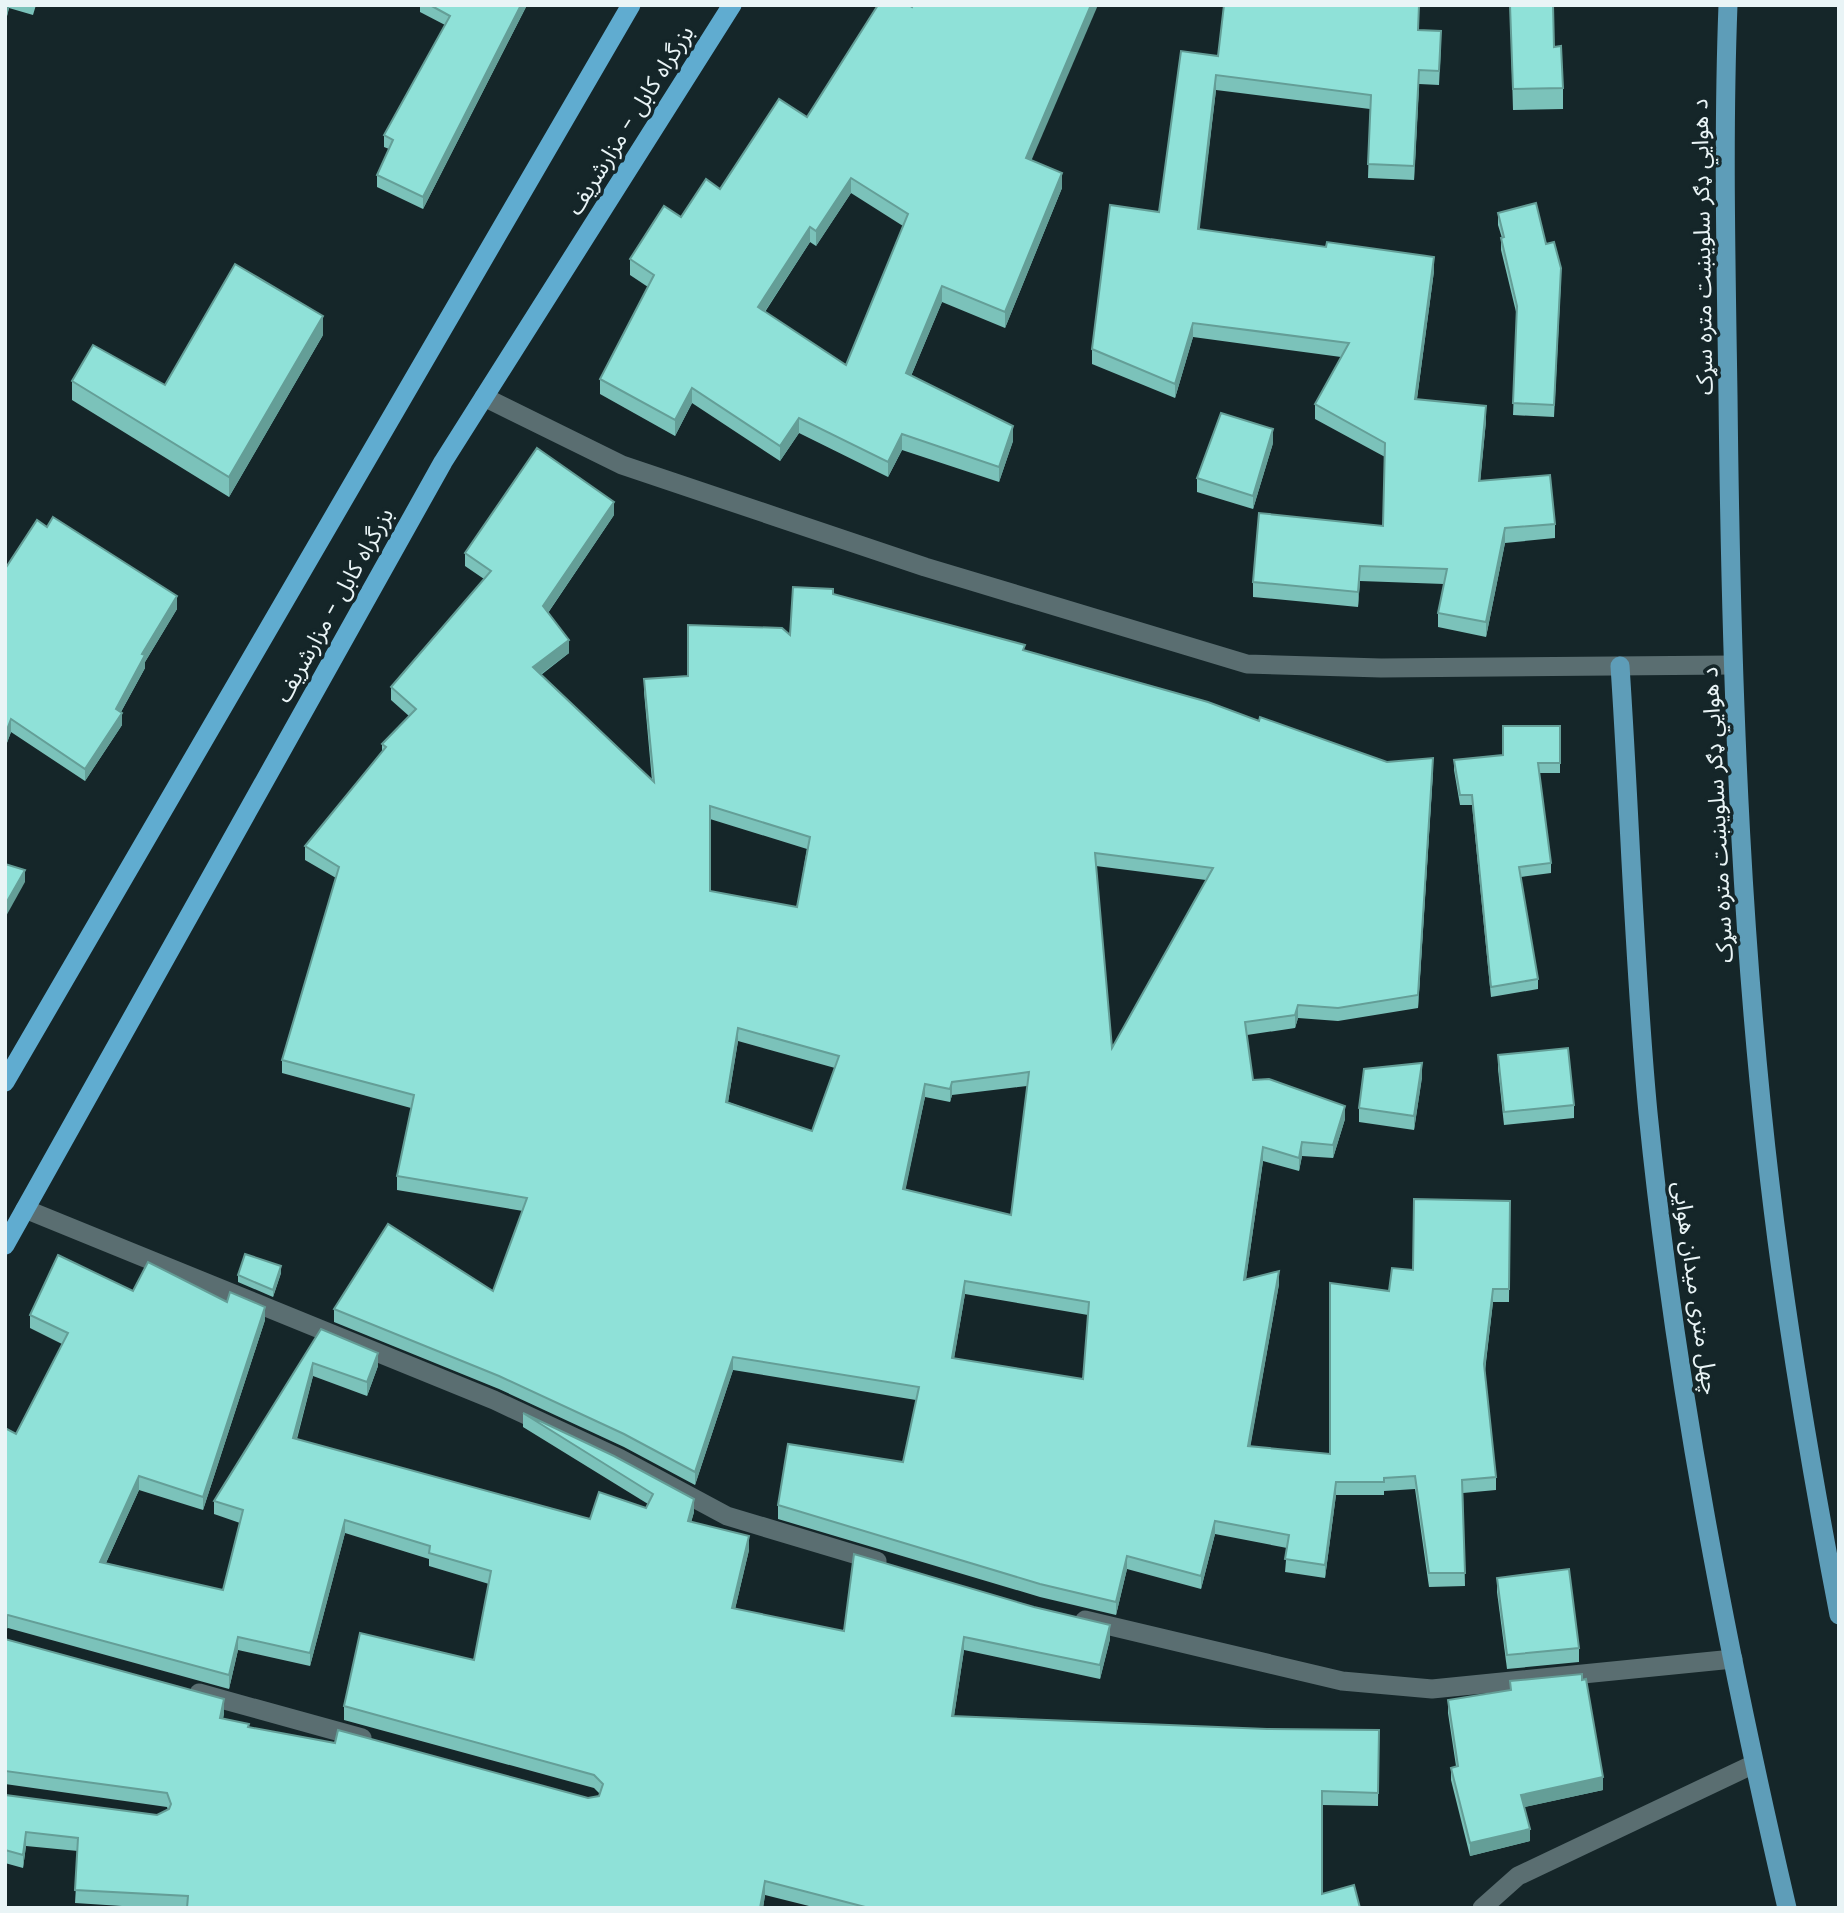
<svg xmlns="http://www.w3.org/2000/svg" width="1844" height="1913" viewBox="0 0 1844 1913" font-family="Poppins,'Noto Sans Arabic',sans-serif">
<rect width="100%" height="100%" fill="#152629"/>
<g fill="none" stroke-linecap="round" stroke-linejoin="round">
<g stroke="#5a6e71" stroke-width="19">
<polyline points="484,397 622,465 925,567 1247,664 1381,668 1732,665"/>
<polyline points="25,1209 494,1400 619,1458 727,1516 877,1561"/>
<polyline points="1085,1620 1342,1681 1432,1689 1733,1659"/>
<polyline points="199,1693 362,1738"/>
<polyline points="1482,1908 1518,1876 1754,1764"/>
</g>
<g stroke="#5e9db8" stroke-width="19">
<path d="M1728,5c-5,130 -2,260 0,390 3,292 13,585 53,875 16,115 36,231 58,345"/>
<path d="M1620,666c10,149 14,299 28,447 27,268 78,533 139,795"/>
</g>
<g stroke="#60acd0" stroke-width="19">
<polyline points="5,1082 631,5"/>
<polyline points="5,1245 443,462 732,5"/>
</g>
</g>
<g fill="#7bc2ba" fill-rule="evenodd">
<polygon points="5,5 36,5 33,15 9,8 5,24"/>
<polygon points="420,5 527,5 423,209 377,187 377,175 389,149 384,147 384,135 445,25 420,12"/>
<polygon points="1510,5 1553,5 1554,47 1563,88 1563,109 1513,110"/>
<path d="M912,7l120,153 30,28 -57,140 -63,-26 -31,74 102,65 -14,41 -97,-32 -14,27 -89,-44 -19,28 -88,-58 -17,33 -75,-42v-15l48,-92 -18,-12v-16l51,-42 39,-28 87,-72zM851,193l52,33 -57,139 -81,-53 45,-70 6,4z"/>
<polygon points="1418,30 1441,46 1439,85 1419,84 1414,180 1368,178 1370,109 1216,90 1199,229 1434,271 1417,399 1486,421 1480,481 1555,524 1555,538 1505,543 1486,637 1438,627 1438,613 1444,584 1360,581 1358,607 1253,597 1253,582 1383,526 1385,457 1315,419 1315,404 1341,357 1193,337 1175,398 1092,364 1092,349 1159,212 1218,56"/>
<polygon points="1498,213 1546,244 1561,280 1554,417 1513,415 1517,316 1501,250 1501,238 1502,238 1498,225"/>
<polygon points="323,335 229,497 72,400 72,381 165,385"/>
<polygon points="1273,443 1253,509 1197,492 1197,478"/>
<path d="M614,515l-66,98 21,40 -28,22 111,106 -8,-89v-13l44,-3 102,-41 43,-41 426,127 128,41 46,9 -15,237 -80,13 -40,-3 -3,10 -48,7 6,45 92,39 -12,39 -31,-2 -3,15 -36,-10 -17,118 33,5 -29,163 80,7 59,-163 24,-21 97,-69 -1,101h-16l-8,69 11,106v13l-33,3 2,93 -36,1 -14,-98 -31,2v4h-48l-11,83 -40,-6 2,-24 -72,-14 -14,55 -74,-20 -11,46 -76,-18 -262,-78v-14l125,-43 13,-62 -183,-30 -38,115 -71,-38 -125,-58 -165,-67v-13l159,-18 30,-80 -126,-21v-14l14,-68 -129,-35v-13l54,-182 -31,-18v-14l77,-94v-8l27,-28 -18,-16v-13l93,-108 -19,-13v-13zM710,819l97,30 -10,58 -87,-16zM1096,866l110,14 -94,168zM738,1041l97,27 -23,63 -84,-29zM1027,1086l-16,129 -106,-25 20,-93 25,5 2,-7zM965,1294l123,21 -5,64 -129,-21z"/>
<polygon points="47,527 177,609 145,662 145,668 121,712 122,725 85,781 11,732 5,748"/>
<polygon points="1560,726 1560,773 1539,773 1551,863 1551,873 1521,877 1538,979 1538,989 1491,997 1472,805 1460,805 1454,770 1454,760 1503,755"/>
<polygon points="1498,1055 1574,1105 1574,1118 1504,1125 1498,1069"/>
<polygon points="1422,1077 1414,1130 1359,1122 1359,1108"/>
<polygon points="281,1273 273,1297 238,1282 238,1275"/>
<polygon points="133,1291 227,1302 265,1320 203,1510 139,1490 106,1563 223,1590 240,1523 214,1514 214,1501 321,1329 378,1366 367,1396 313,1376 297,1439 590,1519 646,1508 648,1504 523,1427 523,1413 694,1512 691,1522 749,1550 735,1609 844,1631 1110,1639 1100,1679 964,1650 954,1716 1267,1729 1379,1730 1378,1806 1322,1805 1322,1894 1360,1908 817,1908 765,1895 763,1908 153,1908 75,1903 78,1851 26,1846 23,1868 5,1863 5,1795 157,1815 168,1810 167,1807 5,1784 5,1639 224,1713 223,1719 249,1727 588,1798 599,1796 600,1794 594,1788 344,1720 344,1706 474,1660 489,1584 429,1566 429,1559 345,1533 310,1666 238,1650 229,1689 8,1628 5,1629 5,1428 16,1434 62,1344 30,1328 30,1315"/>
<polygon points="1497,1578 1579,1648 1579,1662 1507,1669 1497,1592"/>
<polygon points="1510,1681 1603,1790 1524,1807 1530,1841 1470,1856 1451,1780 1451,1768 1456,1766 1448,1713 1448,1700 1510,1691"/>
</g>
<g fill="#649e97">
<polygon points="7,5 9,5 9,8 5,24 5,12"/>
<polygon points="521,5 527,5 423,209 423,197"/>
<polygon points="1091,5 1098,5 1026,173 1026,158"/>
<polygon points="1419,70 1419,84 1414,180 1414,166"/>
<polygon points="1216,75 1216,90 1198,244 1198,229"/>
<polygon points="1062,173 1062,188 1005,328 1005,312"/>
<polygon points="851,178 851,193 816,246 816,231"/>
<polygon points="810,227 810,242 758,322 758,307"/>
<polygon points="1434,257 1434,271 1415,413 1415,399"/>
<polygon points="942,286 942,302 906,388 906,373"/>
<polygon points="323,316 323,335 229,497 229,477"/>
<polygon points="1193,323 1193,337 1175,398 1175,384"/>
<polygon points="692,388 692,403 675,436 675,420"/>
<polygon points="1486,406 1486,421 1479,495 1479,481"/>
<polygon points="799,418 799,433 780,461 780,446"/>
<polygon points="1013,426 1013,441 999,482 999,467"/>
<polygon points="1273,429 1273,443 1253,509 1253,496"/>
<polygon points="902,434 902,450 888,477 888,462"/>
<polygon points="614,502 614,515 543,620 543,606"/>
<polygon points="1505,528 1505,543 1486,637 1486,622"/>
<polygon points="1360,566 1360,581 1358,607 1358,592"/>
<polygon points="177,596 177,609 145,662 145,668 116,721 116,709 142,654"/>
<polygon points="569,640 569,653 533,680 533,667"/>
<polygon points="122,713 122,725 85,781 85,769"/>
<polygon points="11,719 11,732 5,748 5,735"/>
<polygon points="1433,758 1433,771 1418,1008 1418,995"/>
<polygon points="25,870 25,882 5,918 5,905"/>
<polygon points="1298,1005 1298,1018 1295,1028 1295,1015"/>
<polygon points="738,1028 738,1041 726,1115 726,1102"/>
<polygon points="1422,1063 1422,1077 1414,1130 1414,1116"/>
<polygon points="952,1082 952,1095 950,1102 950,1089"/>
<polygon points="925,1084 925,1097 903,1202 903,1189"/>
<polygon points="1345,1106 1345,1119 1333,1158 1333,1145"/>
<polygon points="1302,1142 1302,1156 1299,1171 1299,1158"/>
<polygon points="1263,1147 1263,1161 1244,1293 1244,1280"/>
<polygon points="281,1266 281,1273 273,1297 273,1290"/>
<polygon points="1279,1271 1279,1284 1248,1460 1248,1446"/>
<polygon points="965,1281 965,1294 952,1371 952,1358"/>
<polygon points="1493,1289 1493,1302 1484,1377 1484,1364"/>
<polygon points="265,1307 265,1320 203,1510 203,1497"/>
<polygon points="378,1353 378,1366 367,1396 367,1382"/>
<polygon points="733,1357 733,1370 695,1485 695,1472"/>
<polygon points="313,1363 313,1376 293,1452 293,1438"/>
<polygon points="139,1476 139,1490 100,1576 100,1562"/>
<polygon points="1336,1482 1336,1495 1325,1578 1325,1565"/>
<polygon points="694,1499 694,1512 688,1534 688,1521"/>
<polygon points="345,1520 345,1533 310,1666 310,1653"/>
<polygon points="1215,1521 1215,1534 1201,1589 1201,1576"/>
<polygon points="749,1536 749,1550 732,1622 732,1608"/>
<polygon points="1127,1556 1127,1569 1116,1615 1116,1602"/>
<polygon points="8,1615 8,1628 5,1629 5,1616"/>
<polygon points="1110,1625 1110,1639 1100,1679 1100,1665"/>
<polygon points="238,1637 238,1650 229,1689 229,1675"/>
<polygon points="964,1637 964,1650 952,1730 952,1716"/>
<polygon points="224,1699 224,1713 220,1732 220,1718"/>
<polygon points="7,1770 7,1784 5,1784 5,1771"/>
<polygon points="1603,1777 1603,1790 1521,1808 1521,1795"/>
<polygon points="1530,1829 1530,1841 1470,1856 1470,1843"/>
<polygon points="26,1832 26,1846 23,1868 23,1855"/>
<polygon points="765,1881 765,1895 763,1908 760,1908"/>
</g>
<g fill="#8fe1d8" stroke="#649e97" stroke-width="2" fill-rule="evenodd">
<polygon points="430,5 521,5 423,197 377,175 393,140 384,135 450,16"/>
<path d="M878,5h31l3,2 1,-2h178l-65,153 36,15 -57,139 -63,-26 -36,87 107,53 -14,41 -97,-33 -14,28 -89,-44 -19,28 -88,-58 -17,32 -75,-41 54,-104 -24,-16 34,-53 17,11 25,-38 14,10 59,-90 28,18zM851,178l57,36 -62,151 -88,-58 52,-80 6,4z"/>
<polygon points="1224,5 1419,5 1418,30 1441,31 1439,71 1419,70 1414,166 1368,164 1371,95 1216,75 1198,229 1326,247 1327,242 1434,257 1415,399 1486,406 1479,481 1550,475 1555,524 1505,528 1486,622 1438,613 1447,569 1360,566 1358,592 1253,582 1259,513 1383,526 1385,443 1315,404 1349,343 1193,323 1175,384 1092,349 1110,205 1159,212 1181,51 1218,56"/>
<polygon points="1510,5 1553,5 1554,47 1561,46 1563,88 1513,89"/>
<polygon points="1536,203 1546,244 1554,242 1561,268 1554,405 1513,403 1517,306 1501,238 1504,237 1498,213"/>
<polygon points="235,264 323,316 229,477 72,381 93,345 165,385"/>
<polygon points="1221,413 1273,429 1253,496 1197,478"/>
<path d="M537,448l77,54 -71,104 26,34 -36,27 121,115 -10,-103 44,-3v-51l94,3 8,7 3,-48 40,2v5l192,51 -2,5 185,52 51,19 1,-4 127,45 46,-4 -15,237 -80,13 -40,-3 -3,10 -50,7 8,58 16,-1 76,27 -12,39 -31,-3 -3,16 -36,-11 -19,133 35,-9 -31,175 82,8v-171l59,8 3,-23 21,2 1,-71 96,2 -1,88h-16l-9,75 12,113 -34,3 3,93h-36l-14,-97 -31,2v4h-48l-11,83 -40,-6 4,-24 -74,-14 -14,55 -74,-20 -11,46 -76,-18 -262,-79 10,-61 115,18 16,-75 -186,-30 -38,115 -71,-38 -125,-58 -165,-67 54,-85 105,67 34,-93 -130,-22 17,-81 -132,-35 57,-193 -34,-21 81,-99 -4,-3 34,-35 -25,-22 100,-116 -26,-18zM710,806l100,31 -13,70 -87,-16zM1095,853l118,15 -101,180zM738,1028l101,28 -27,75 -86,-29zM1029,1072l-18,143 -108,-26 22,-105 25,5 2,-7zM965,1281l124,21 -6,77 -131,-21z"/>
<polygon points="53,517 177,596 142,654 145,655 116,709 122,713 85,769 11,719 5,735 5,569 37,520 47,527"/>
<polygon points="1503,726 1560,726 1560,763 1538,763 1551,863 1519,867 1538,979 1491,987 1472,795 1460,795 1454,760 1503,755"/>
<polygon points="5,864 25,870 5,905"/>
<polygon points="1568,1048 1574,1105 1504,1112 1498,1055"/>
<polygon points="1422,1063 1414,1116 1359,1108 1364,1069"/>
<polygon points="245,1254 281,1266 273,1290 238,1275"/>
<polygon points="58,1255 133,1291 148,1262 227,1302 230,1292 265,1307 203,1497 139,1476 100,1562 223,1590 243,1510 214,1501 321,1329 378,1353 367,1382 313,1363 293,1438 590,1519 599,1492 646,1508 653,1494 523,1413 614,1456 694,1499 688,1521 749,1536 732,1608 844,1631 854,1554 1034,1607 1110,1625 1100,1665 964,1637 952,1716 1267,1729 1379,1730 1378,1793 1322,1791 1322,1894 1354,1885 1360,1908 869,1908 765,1881 760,1908 187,1908 188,1896 75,1890 78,1838 26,1832 23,1855 5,1850 5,1795 157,1815 169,1809 171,1804 167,1793 5,1771 5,1639 224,1699 220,1718 249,1724 248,1727 335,1743 338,1730 588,1798 599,1796 603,1784 594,1775 344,1706 360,1633 474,1660 491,1571 429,1553 430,1546 345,1520 310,1653 238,1637 229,1675 8,1615 5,1616 5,1428 16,1434 68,1333 30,1315"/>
<polygon points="1569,1569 1579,1648 1507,1655 1497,1578"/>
<polygon points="1582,1674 1582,1680 1586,1679 1603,1777 1521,1795 1530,1829 1470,1843 1451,1768 1458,1766 1448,1700 1511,1690 1510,1681"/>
</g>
<g text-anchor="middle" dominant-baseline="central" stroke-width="7" stroke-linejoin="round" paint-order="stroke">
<g font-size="23" fill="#e9f4f6" stroke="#152629">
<text transform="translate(630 120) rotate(-58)">بزرگراه کابل - مزارشریف</text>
<text transform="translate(1702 247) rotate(-91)">د هوايي ډګر سلویښت متره سړک</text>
<text transform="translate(334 605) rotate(-61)">بزرگراه کابل - مزارشریف</text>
<text transform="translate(1717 815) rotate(-93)">د هوايي ډګر سلویښت متره سړک</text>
<text transform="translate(1696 1288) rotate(82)">چهل متری میدان هوایی</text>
</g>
</g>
<rect width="1844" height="1913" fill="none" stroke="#e9f4f6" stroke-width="14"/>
</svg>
